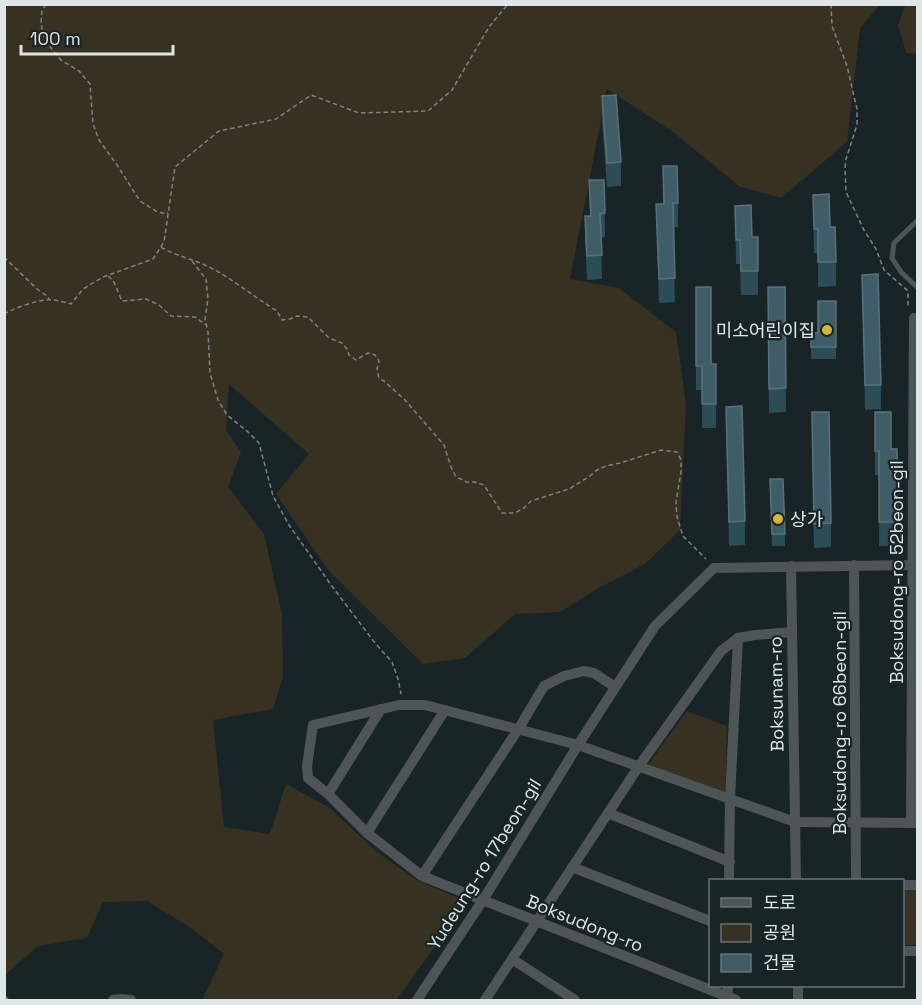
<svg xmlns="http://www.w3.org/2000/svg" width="922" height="1005" viewBox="0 0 922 1005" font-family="'Space Grotesk','Noto Sans KR',sans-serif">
<rect width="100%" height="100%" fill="#192427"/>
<g fill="#363121">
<polygon points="5,5 880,5 860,28 847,142 781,198 739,186 673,132 607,89 570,279 619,288 676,332 686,404 680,530 645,564 595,590 560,612 515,614 465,658 423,664 328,570 276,494 309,454 229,384 226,430 241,452 228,487 264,534 282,614 283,677 273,709 213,720 224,827 270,834 286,784 330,808 377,852 418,881 468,902 396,1000 202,1000 224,954 191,928 147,901 103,902 87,938 38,946 5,975"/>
<polygon points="897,5 917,5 917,54 906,53 898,25 905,6"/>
<polygon points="687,711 727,726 725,797 648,765"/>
<polygon points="902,885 917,885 917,945 903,945"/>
</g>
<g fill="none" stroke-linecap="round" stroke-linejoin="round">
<g stroke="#7b8487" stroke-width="1.5" stroke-dasharray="4.5 3" stroke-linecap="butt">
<polyline points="46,4 42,11 41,22 43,35 51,48 61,60 79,71 90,84 93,124 99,140 117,165 140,201 156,211 166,214 168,213"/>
<polyline points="831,4 832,26 847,66 857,109 857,125 846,159 845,168 846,192 864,230 876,249 884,270 908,291 908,308"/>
<path d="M161,247c14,9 33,12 48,20 24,12 45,30 68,44l5,9 8,-1 7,-3 11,1 21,21 13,5 5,6 2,6 7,5 12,-7 7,2 4,6 -2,8 2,9 5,3 21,19 39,45 7,22 5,10 11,5h7l10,3 18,28h13l9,-5 7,-7 38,-12 21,-13 7,-6 9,-4 14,-3 41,-13 16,2 4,8v12l-5,30 1,15 6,19 23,23"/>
<polyline points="4,257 37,289 47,296 49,299"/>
<polyline points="192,261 206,279 208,299 205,319 208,332 210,373 218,400 227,415 247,431 259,443 273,496 289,525 331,585 375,643 392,662 398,679 401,694"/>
<polyline points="108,276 113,280 122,301 146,299 159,305 171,316 195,317 206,325"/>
<path d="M4,314c8,-5 33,-14 43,-14 8,-1 16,2 24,4l12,-15 20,-12 50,-18 11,-17 11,-75 44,-36 57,-12 35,-24 48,18 69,-2 24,-21 37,-63 19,-23"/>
<polyline points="4,997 11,1000"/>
</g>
<polyline stroke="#4f5556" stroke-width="5" points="918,220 894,243 892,258 901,272 918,288"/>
<g stroke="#4f5556" stroke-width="10">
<polyline points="854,565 856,880"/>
<polyline points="791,566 796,880"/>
<polyline points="328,794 381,709"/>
<polyline points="608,813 730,862"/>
<polyline points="911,823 914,318 918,318"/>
<polyline points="367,833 445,710"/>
<polyline points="572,867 710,921"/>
<polyline points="422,876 519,728 544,686 564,676 584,671 594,673 615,687"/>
<polyline points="729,880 730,799 738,638"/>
<polyline points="902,885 918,885"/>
<polyline points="902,951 918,951"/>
<polyline points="512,959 575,1000"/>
<polyline points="798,986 798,1000"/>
<polyline points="113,1000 121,999 131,1000"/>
<polyline points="417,1000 483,900 578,745 655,626 714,568 918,565"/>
<polyline points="485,1000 639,766 721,651 738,638 755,635 792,632"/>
<polyline points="727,1000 728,986"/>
<polyline points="736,1000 422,876 367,833 328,794 308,778 307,766 313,725 399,705 425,705 578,745 795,822 918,823"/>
</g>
</g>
<g fill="#2c4d56">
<polygon points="602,96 621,162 621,186 607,187 602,120"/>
<polygon points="663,166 678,203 678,227 673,227 675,302 659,303 656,204 663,204"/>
<polygon points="589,180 605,213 605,237 601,238 602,279 587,280 585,240 585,216 590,216"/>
<polygon points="813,195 830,227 836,262 836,286 818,287 818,253 814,253"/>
<polygon points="735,206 752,237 758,271 758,295 741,295 740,264 736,264"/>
<polygon points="862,275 881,385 881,409 865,410"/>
<polygon points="696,287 711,364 716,364 716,428 702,428 702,390 696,390"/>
<polygon points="768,287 785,287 786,412 769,413"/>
<polygon points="836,301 836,359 811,359 811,333 818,333"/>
<polygon points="726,407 745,521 745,545 729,546"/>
<polygon points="875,412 891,449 897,449 898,546 879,546 879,475 875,475"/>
<polygon points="812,436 831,523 831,547 814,548"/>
<polygon points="770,479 785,534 785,546 772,546"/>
</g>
<g fill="#3f5d66" stroke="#58727a" stroke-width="1.5">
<polygon points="616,95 621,162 607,163 602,96"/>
<polygon points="663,166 677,166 678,203 673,203 675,278 659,279 656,204 664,204"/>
<polygon points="589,180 604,180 605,213 600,214 602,255 587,256 585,216 591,216"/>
<polygon points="829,194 830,227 835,227 836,262 818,262 818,229 814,229 813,195"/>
<polygon points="751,205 752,237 758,237 758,271 741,271 740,240 736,240 735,206"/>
<polygon points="878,274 881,385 865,385 862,275"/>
<polygon points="696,287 711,287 711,364 716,364 716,404 702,404 702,366 696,366"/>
<polygon points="768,287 785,287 786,388 769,389"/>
<polygon points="818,301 836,301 836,347 811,347 811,333 818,333"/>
<polygon points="742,406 745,521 729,522 726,407"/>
<polygon points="812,412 829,412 831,523 814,524"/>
<polygon points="875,412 891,412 891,449 897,449 898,522 879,522 879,451 875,451"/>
<polygon points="770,479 783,479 785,534 772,534"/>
</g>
<g fill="#d8b434" stroke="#192427" stroke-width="2">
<circle cx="827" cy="330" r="6"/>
<circle cx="778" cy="519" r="6"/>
</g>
<g text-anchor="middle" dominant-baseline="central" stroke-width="4.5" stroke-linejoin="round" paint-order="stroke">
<g font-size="18" fill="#dfe6e8" stroke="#192427" text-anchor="end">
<text x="815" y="330">미소어린이집</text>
<text x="790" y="519" text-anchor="start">상가</text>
</g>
<g font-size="18" fill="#dfe6e8" stroke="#192427">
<text transform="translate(896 572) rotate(-90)">Boksudong-ro 52beon-gil</text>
<text transform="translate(776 694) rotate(-91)">Boksunam-ro</text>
<text transform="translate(839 723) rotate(-90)">Boksudong-ro 66beon-gil</text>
<text transform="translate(484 864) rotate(-58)">Yudeung-ro 17beon-gil</text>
<text transform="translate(585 923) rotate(22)">Boksudong-ro</text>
</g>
</g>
<rect width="922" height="1005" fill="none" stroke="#dfe6e8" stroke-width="12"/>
<rect x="709" y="879" width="195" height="108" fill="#192427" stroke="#687274" stroke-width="1.5"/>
<rect x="721" y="898" width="30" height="9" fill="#4f5556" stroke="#687274" stroke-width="1.5"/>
<text x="763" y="909" font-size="18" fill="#dfe6e8">도로</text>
<rect x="721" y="924" width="30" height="18" fill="#363121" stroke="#687274" stroke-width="1.5"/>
<text x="763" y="939" font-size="18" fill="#dfe6e8">공원</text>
<rect x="721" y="954" width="30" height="18" fill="#3f5d66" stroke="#687274" stroke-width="1.5"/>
<text x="763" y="969" font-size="18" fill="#dfe6e8">건물</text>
<path d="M21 45v9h152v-9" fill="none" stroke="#dfe6e8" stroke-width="3"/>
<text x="30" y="45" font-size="18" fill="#dfe6e8" stroke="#192427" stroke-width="4.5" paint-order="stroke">100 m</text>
</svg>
